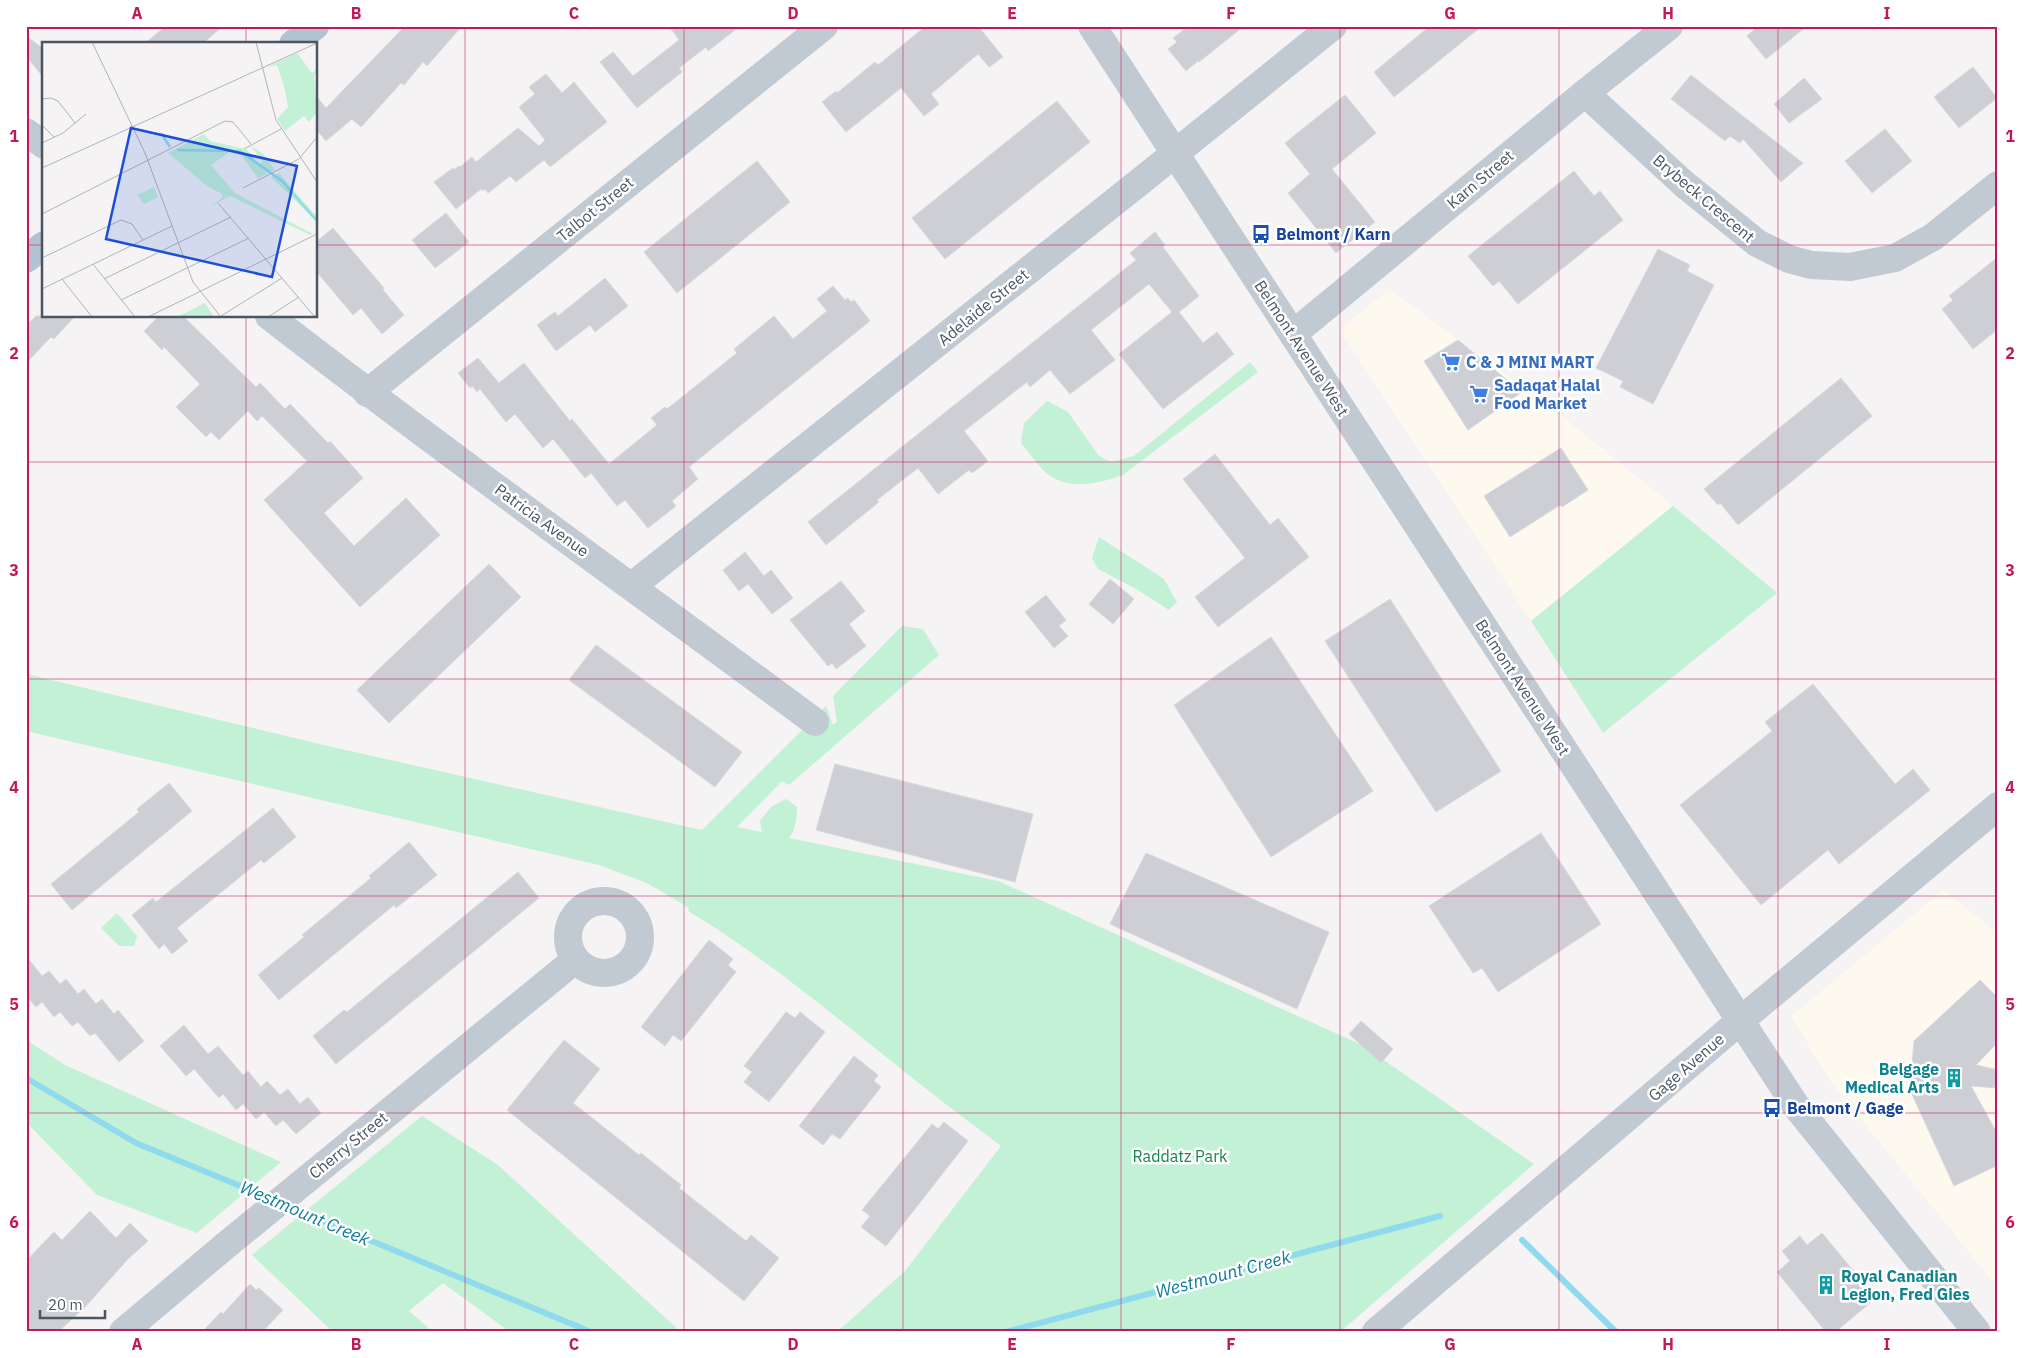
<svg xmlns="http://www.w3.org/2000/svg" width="2024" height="1358" viewBox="0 0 2024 1358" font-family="'IBM Plex Sans',sans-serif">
<rect width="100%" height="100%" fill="#f5f3f3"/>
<g fill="#fdf9ef">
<polygon points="1389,289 1567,420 1673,506 1531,621 1340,330"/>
<polygon points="1943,890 1998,933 1998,1288 1830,1081 1791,1016"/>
</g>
<g fill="#c3f1d5">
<path d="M1250,362l8,10 -135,103c-23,8 -51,15 -73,1 -11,-8 -20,-23 -29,-33l3,-20 23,-22 21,11 31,44 12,6 23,-6z"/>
<polygon points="1673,506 1777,593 1603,733 1531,621"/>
<polygon points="1099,537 1164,579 1177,602 1169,610 1138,590 1098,569 1092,558"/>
<path d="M902,626l21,3 16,26 -150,130 -7,-4 -45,46 25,5 -2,-11 11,-14 15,-8 11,8c0,10 -1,23 -8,31l209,43 364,164 172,119 -194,168h-503l68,-61 96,-125c-27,-21 -55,-41 -81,-62 -76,-60 -149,-123 -232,-173l1,-3 -42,-25 -48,-18 -573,-134v-57l302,72 374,84 124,-124 7,19 4,-3 -4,-26z"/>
<polygon points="117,913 137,936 134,946 119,946 101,928"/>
<polygon points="26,1040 65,1065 281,1162 197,1233 97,1195 26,1122"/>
<polygon points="422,1116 498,1165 681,1332 510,1332 443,1283 409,1311 433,1332 333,1332 252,1255"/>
</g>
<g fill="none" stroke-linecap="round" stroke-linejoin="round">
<g stroke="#90daee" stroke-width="6">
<polyline points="26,1078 136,1143 272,1199"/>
<polyline points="285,1205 591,1332"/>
<polyline points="1522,1240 1616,1332"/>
<polyline points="1006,1332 1440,1216"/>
</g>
</g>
<g fill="#cdcfd5" stroke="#d7d9de">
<polygon points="166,26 223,26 202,44 144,44"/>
<polygon points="405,26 462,26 427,66 423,62 404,85 401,83 361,127 352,119 326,141 316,129 316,96 326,108"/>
<polygon points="669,26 740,26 708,51 706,47 679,68 682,72 637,108 600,62 613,52 633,76 679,40"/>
<polygon points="926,26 978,26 1003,57 989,67 978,54 931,94 939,104 924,116 901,88 846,132 822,102 836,91 837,93 875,62 878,65"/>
<polygon points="1189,26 1244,26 1199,62 1198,61 1186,71 1168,49 1177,42 1173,38"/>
<polygon points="1430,26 1482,26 1394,97 1374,72"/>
<polygon points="1758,26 1807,26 1766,59 1747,36"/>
<polygon points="26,36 44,49 44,78 26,56"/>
<polygon points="1973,67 1997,98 1959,128 1934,97"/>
<polygon points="546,74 562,93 574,82 607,122 550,167 544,160 516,182 510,176 488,193 485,189 483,191 481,189 456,209 434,182 453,168 454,170 459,166 460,167 472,157 476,162 518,128 539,146 545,140 519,107 535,94 529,87"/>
<polygon points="1691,75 1739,113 1803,163 1781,182 1743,139 1740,143 1730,136 1725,141 1671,99"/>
<polygon points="1804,78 1822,99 1789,123 1774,104"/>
<polygon points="1345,95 1376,133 1332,169 1375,222 1336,253 1288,193 1310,174 1285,143"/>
<polygon points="1057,101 1090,142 945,259 912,218"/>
<polygon points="1885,129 1912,161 1872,193 1845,161"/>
<polygon points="757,161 790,202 677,293 644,252"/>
<polygon points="1574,171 1594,196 1600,191 1623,220 1518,304 1499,281 1493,286 1468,256"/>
<polygon points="446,213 469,242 435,268 412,240"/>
<polygon points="333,228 384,288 383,290 404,315 382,334 361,308 353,315 316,271 316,242"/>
<polygon points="1155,232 1165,245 1163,247 1199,296 1179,312 1203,343 1217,332 1234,354 1163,409 1119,354 1172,312 1149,284 1091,330 1115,360 1070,394 1050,370 1030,387 1027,382 964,431 988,461 972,473 969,470 938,494 918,468 877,500 879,502 826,545 808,522 1136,260 1130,253"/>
<polygon points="1658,249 1690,265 1687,271 1714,285 1653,404 1620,387 1623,381 1596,368"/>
<polygon points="1998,257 1998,329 1973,349 1942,309 1953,300 1949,296"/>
<polygon points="605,278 628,306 595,332 590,325 556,351 537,325 555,312 558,316"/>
<polygon points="833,286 845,300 848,298 851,302 854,300 870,321 689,467 698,479 672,501 676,506 648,528 625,500 617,506 591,473 585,478 553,439 543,448 515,414 506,422 480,389 477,392 472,386 470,388 458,373 478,358 499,383 524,363 570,421 572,419 609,464 657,425 651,418 665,407 667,409 737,353 734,349 774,316 793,339 827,311 817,299"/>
<polygon points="36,316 75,316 54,339 51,337 26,363 26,326"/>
<polygon points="159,316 183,316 256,387 260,383 285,409 290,404 328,443 330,441 363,478 324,513 354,546 406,498 440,535 360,607 264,500 307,461 262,416 257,421 248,411 219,440 211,432 206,437 176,407 200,384 164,347 162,350 144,331"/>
<polygon points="1458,340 1522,392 1468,430 1424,361"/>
<polygon points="1841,378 1872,416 1738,525 1720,503 1718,505 1704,489"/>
<polygon points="1561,448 1588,490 1562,507 1560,505 1510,537 1484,496"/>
<polygon points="1215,454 1270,525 1278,518 1309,557 1218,627 1195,597 1245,558 1183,479"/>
<polygon points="745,552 764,576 771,570 793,598 772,614 748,584 739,591 723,570"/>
<polygon points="489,564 521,597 389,723 357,690"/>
<polygon points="1110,579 1134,599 1113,624 1089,604"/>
<polygon points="841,581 865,611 849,624 866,646 836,669 832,663 828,666 790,620"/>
<polygon points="1046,595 1066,620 1059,626 1068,636 1054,648 1025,612"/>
<polygon points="1390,599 1501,771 1436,812 1325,641"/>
<polygon points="1271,637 1373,791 1271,857 1174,705"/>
<polygon points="596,645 742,752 715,787 569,680"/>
<polygon points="1813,684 1895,784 1913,769 1930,790 1839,864 1828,850 1761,905 1680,805 1772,731 1765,722"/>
<polygon points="835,764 1033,814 1015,882 816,830"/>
<polygon points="169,783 192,811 72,910 51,884 139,812 137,809"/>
<polygon points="273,808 296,837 264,863 261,860 177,928 188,941 172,954 164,944 159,949 132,915 153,898 156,902"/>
<polygon points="1541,833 1601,924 1498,992 1482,968 1473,973 1429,906"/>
<polygon points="409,842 437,875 396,908 394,905 279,1000 258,975 304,937 302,935 371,878 369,876"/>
<polygon points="1146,853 1329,932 1297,1009 1110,924"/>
<polygon points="518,872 539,898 336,1064 313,1036 344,1010 347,1012"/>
<polygon points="709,940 733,959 728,965 736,972 681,1041 673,1035 665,1046 641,1027"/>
<polygon points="26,956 42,976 49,971 60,984 66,979 78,994 84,989 96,1004 102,999 114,1014 118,1010 144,1041 119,1062 95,1033 90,1036 78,1022 72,1026 60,1012 54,1017 42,1002 36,1007 26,995"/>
<polygon points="1980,980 1998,998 1998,1042 1976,1065 1998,1070 1998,1088 1971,1086 1998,1135 1998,1165 1954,1186 1910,1090 1914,1041"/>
<polygon points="786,1012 795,1018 800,1012 825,1032 769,1102 744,1082 752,1072 744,1066"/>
<polygon points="1361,1021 1393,1049 1381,1063 1349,1034"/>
<polygon points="184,1025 208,1054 218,1046 243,1075 248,1071 261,1087 267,1081 280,1095 288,1089 300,1104 308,1097 321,1113 296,1134 283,1120 276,1126 264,1112 256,1119 243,1104 236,1110 223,1094 219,1098 194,1069 186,1076 160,1046"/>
<polygon points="564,1040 600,1069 573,1103 639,1155 641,1153 681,1185 679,1188 746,1241 751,1235 779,1258 744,1301 507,1110"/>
<polygon points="854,1056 878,1075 874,1081 881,1087 840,1139 832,1134 823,1145 799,1126"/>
<polygon points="944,1122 968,1141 886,1246 861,1227 870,1216 862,1210 932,1124 938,1129"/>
<polygon points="90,1211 116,1238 130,1223 148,1241 128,1259 86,1306 58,1332 26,1332 26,1261 54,1232 62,1240"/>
<polygon points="1822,1233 1876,1298 1835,1332 1826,1332 1777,1272 1790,1261 1782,1251 1800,1236 1807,1245"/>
<polygon points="250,1284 256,1290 259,1288 283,1310 262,1332 202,1332 221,1312 223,1314"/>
</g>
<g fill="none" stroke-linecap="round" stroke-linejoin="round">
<g stroke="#c1cad2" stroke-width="28">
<polyline points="1092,26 1796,1106 1977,1332"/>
<polyline points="1585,93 1684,184 1757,243 1789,259 1811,265 1850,267 1895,258 1933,237 1998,185"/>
<polyline points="26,132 44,145"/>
<path d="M269,316c179,139 364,271 546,406"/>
<polyline points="1293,334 1585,93 1669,26"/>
<polyline points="367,393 824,26"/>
<polyline points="632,586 1147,176 1333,26"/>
<circle cx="604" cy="937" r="36"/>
<polyline points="123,1332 225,1246 575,960"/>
<polyline points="1376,1332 1741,1020 1998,806"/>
</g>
<g stroke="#b3c2d1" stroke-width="28">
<polyline points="293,44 315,26"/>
<polyline points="26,259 44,245"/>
</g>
</g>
<path fill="none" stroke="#c2185b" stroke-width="1" stroke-opacity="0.55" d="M246,26v18M465,26v1306M684,26v1306M903,26v1306M1121,26v1306M1340,26v1306M1559,26v1306M1778,26v1306M26,245h18M316,245h1682M246,316v1016M26,462h1972M26,679h1972M26,896h1972M26,1113h1972"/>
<defs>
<g id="bus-bare" transform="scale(1.5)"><path d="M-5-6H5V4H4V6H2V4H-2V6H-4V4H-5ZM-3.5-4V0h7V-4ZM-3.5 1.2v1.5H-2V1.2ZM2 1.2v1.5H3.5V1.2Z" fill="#1a4fb4" stroke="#fff" stroke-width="2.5" paint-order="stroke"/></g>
<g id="supermarket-bare" transform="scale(1.5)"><path d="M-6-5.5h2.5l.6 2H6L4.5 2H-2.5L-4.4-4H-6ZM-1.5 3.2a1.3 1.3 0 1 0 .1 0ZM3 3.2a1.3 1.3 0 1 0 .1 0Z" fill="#3f7fe0" stroke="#fff" stroke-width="2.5" paint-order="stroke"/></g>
<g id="building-bare" transform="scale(1.5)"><path d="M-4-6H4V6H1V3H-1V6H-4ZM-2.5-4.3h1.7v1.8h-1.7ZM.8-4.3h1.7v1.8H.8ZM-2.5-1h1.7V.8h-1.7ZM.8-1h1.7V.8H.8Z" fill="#0f9aa8" stroke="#fff" stroke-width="2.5" paint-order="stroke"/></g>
</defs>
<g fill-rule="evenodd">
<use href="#bus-bare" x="1261" y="234"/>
<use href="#supermarket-bare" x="1451" y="362"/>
<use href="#supermarket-bare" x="1479" y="394"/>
<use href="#building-bare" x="1954" y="1078"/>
<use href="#bus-bare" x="1772" y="1108"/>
<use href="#building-bare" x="1826" y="1285"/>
</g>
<g text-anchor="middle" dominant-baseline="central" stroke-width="5" stroke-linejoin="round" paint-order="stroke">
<g font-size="16" fill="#4a5661" stroke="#fff">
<text transform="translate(1480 179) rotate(-40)">Karn Street</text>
<text transform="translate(1704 198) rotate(40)">Brybeck Crescent</text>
<text transform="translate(595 209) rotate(-39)">Talbot Street</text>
<text transform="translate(983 307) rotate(-39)">Adelaide Street</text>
<text transform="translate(1302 348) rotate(57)">Belmont Avenue West</text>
<text transform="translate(542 520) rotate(36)">Patricia Avenue</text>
<text transform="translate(1523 687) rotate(57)">Belmont Avenue West</text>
<text transform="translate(1686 1067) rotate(-41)">Gage Avenue</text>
<text transform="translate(348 1145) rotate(-39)">Cherry Street</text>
</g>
<g font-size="16" font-weight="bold" fill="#164399" stroke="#fff" text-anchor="start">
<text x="1276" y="234">Belmont / Karn</text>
<text x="1787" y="1108">Belmont / Gage</text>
</g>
<g font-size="16" font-weight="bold" fill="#366cbe" stroke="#fff" text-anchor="start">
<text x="1466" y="362">C &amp; J MINI MART</text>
<text x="1494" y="385">Sadaqat Halal<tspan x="1494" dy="18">Food Market</tspan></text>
</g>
<g font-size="16" font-weight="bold" fill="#0d838f" stroke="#fff" text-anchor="end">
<text x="1939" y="1069">Belgage<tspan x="1939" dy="18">Medical Arts</tspan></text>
<text x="1841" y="1276" text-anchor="start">Royal Canadian<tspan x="1841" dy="18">Legion, Fred Gies</tspan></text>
</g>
<g font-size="16" fill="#17864f" stroke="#fff">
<text x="1180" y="1156">Raddatz Park</text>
</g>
<g font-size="18" font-style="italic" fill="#0c7c9b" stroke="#fff">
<text transform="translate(305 1213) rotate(23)">Westmount Creek</text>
<text transform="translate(1223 1274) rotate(-15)">Westmount Creek</text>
</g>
</g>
<g transform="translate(42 42)">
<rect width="275" height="275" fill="#f5f3f3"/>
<path d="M255,11l15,20 5,-4 -3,7 3,36 -8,10 -5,-6 -19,15 -8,-12 11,-12 -3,-17 -8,-25 -10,2zM162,92l6,7 36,8 13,15 4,-2 -12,-16 12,8 12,16 -17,8 -19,-26 -8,-1 -20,14 24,28 78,41 -3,1 -80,-39 -22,12 18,-13 -4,2v-3l-15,-8 -39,-33zM237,131l38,44v5l-46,-45zM112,145l4,10 -14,7 -7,-9zM163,261l9,14h-36l1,-1z" fill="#c3f1d5"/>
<path fill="none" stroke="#90daee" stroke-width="2.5" d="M119,91l9,14M135,108l63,1 42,30 35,40"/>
<path fill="none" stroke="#b1b4b9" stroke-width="1" d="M50,0l53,111 48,129 28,35M214,0l20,78 41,62M0,57l9,-1 7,3 17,22M0,83l12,12M0,101l21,-10 23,-19M202,107l37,-20M0,126l275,-125M201,146l56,-29 18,-22M176,161l97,114M0,172l183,-93 8,1 18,22M0,216l79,-38 11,4 11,16M51,222l42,53M20,237l30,38M62,237l127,-62M0,247l130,-63M79,258l128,-62M179,274l61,-38M106,275l169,-83M226,275l31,-20"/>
<path fill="#1d4ed8" fill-opacity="0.15" stroke="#1d4ed8" stroke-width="2.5" d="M89,86l166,38 -25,111 -166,-38z"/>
<rect width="275" height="275" fill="none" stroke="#4a5661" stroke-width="2.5"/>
</g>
<rect width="2024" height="1358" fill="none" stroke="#ffffff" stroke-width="55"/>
<path d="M40 1310v8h65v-8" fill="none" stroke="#4a5661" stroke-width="2.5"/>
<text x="48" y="1310" font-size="15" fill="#4a5661" stroke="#ffffff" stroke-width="4" paint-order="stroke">20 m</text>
<rect x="28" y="28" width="1968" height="1302" fill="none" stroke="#c2185b" stroke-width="2"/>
<g font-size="16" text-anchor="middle" font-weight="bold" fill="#c2185b">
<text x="137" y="19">A</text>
<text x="356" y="19">B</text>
<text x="574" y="19">C</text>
<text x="793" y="19">D</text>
<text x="1012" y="19">E</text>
<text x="1231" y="19">F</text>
<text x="1450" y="19">G</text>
<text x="1668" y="19">H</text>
<text x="1887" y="19">I</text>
<text x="14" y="142">1</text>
<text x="2010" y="142">1</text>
<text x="14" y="359">2</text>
<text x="2010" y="359">2</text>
<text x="14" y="576">3</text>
<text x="2010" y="576">3</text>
<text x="14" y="793">4</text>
<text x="2010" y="793">4</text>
<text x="14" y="1010">5</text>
<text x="2010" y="1010">5</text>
<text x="14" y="1228">6</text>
<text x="2010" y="1228">6</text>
<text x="137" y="1350">A</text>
<text x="356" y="1350">B</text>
<text x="574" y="1350">C</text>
<text x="793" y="1350">D</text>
<text x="1012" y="1350">E</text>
<text x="1231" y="1350">F</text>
<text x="1450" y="1350">G</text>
<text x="1668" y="1350">H</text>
<text x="1887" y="1350">I</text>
</g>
</svg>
